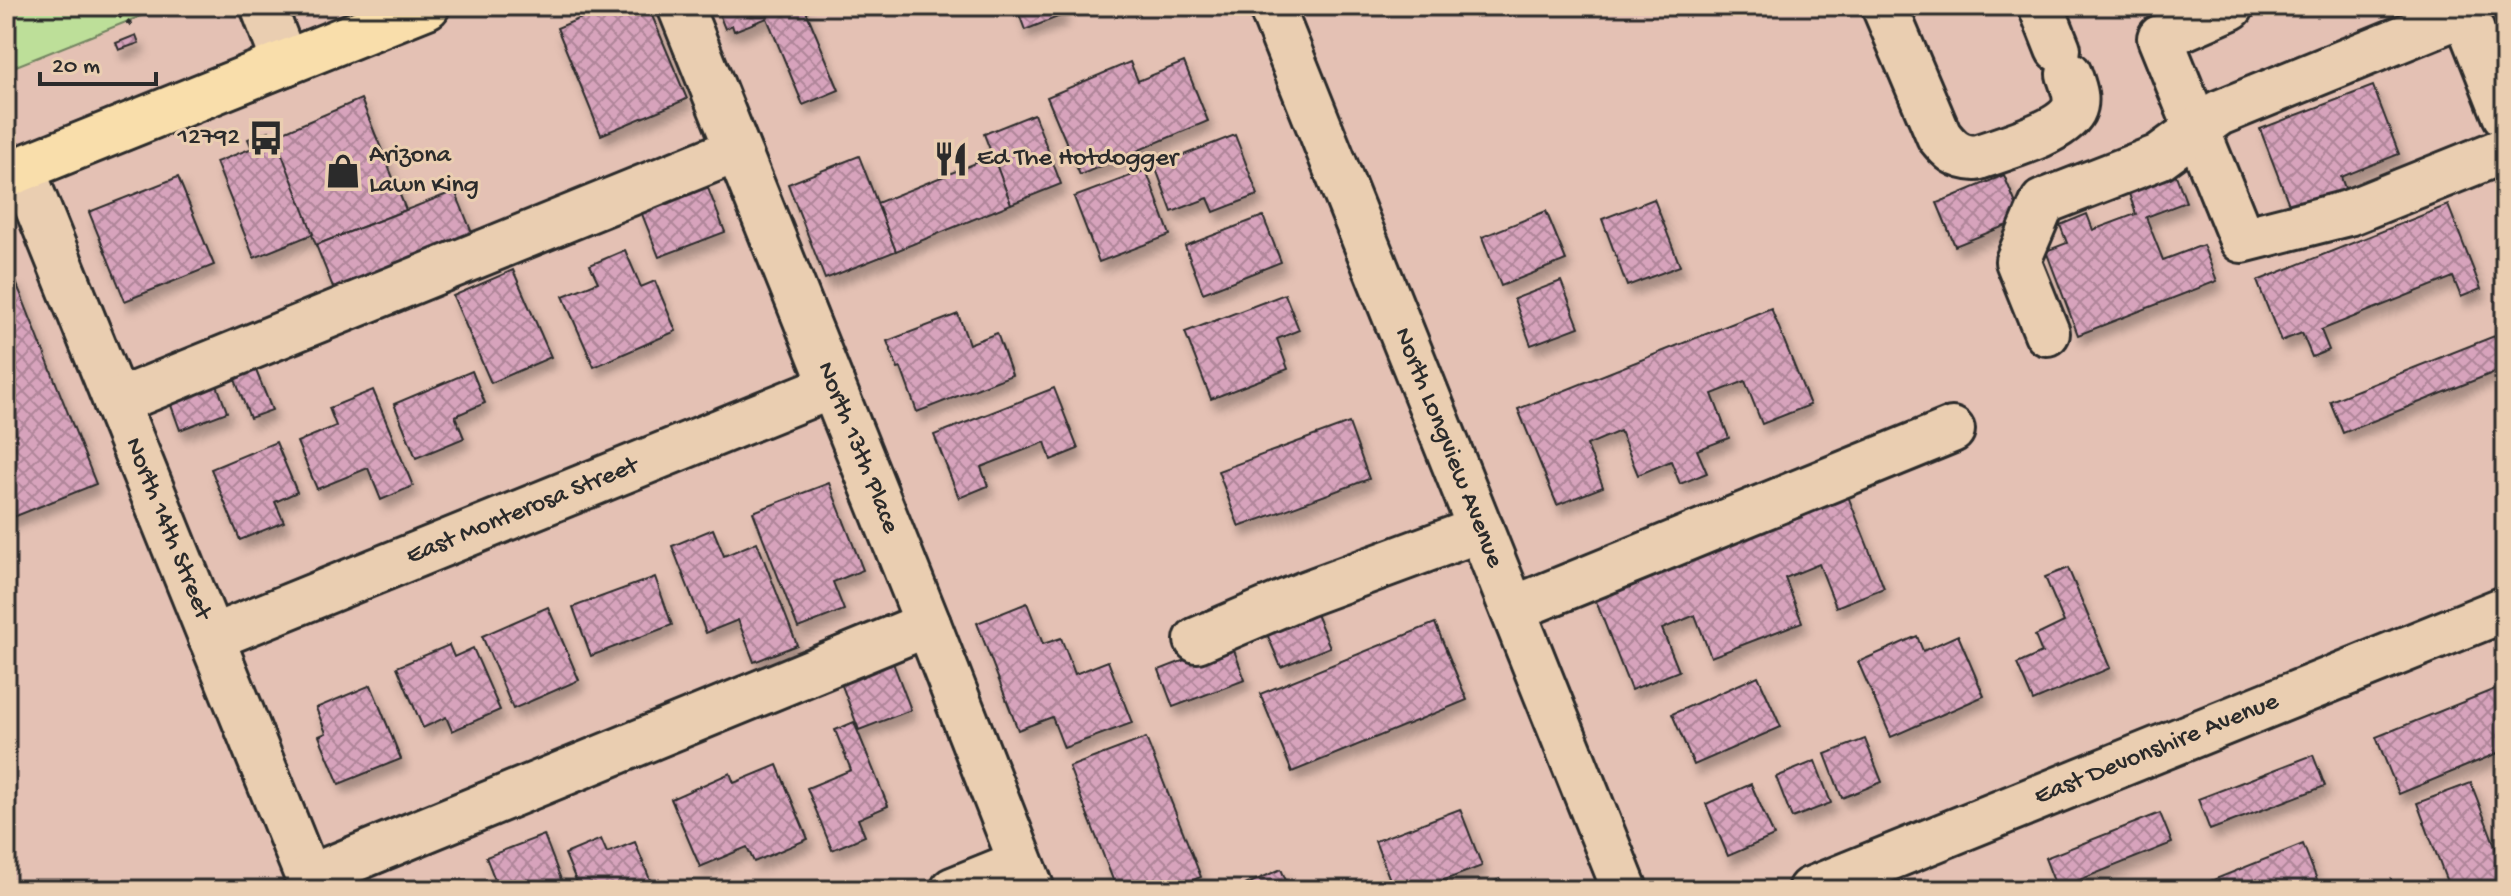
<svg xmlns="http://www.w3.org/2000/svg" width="2511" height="896" viewBox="0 0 2511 896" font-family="'Gochi Hand',sans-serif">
<defs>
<pattern id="building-cross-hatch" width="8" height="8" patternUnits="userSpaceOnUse" patternTransform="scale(2)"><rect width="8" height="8" fill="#d7a3bc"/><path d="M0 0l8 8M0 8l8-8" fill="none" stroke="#af8599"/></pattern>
<filter id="shadow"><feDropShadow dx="5" dy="9" stdDeviation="4" flood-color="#0004"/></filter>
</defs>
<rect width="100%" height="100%" fill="#e4c1b4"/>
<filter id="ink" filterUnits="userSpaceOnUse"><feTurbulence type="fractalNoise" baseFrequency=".0125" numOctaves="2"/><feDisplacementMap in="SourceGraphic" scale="16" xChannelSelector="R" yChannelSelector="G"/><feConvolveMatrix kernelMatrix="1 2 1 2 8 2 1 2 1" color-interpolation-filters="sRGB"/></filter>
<g filter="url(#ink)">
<polygon fill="#bddf99" stroke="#748562" stroke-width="2" points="6,6 166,6 6,70"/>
<g fill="url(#building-cross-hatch)" stroke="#2b2b2b" stroke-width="2" filter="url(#shadow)">
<polygon points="610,6 648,6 687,99 601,135 557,28"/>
<polygon points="716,6 804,6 839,90 803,105 767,18 734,31 732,25 725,29"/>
<polygon points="1016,6 1060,6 1063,15 1025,30"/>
<polygon points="136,35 139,43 119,50 116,43"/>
<polygon points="1130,62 1138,81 1184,62 1208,121 1080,175 1047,97"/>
<polygon points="2373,86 2399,154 2341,177 2346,191 2292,212 2260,129"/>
<polygon points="361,99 406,210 316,245 274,136"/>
<polygon points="1034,114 1061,184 1011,204 984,134"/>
<polygon points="269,131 271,138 251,146 248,139"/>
<polygon points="1235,135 1258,195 1214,212 1208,198 1172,212 1155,166"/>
<polygon points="276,139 313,234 254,258 216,162"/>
<polygon points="859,156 896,251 825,279 788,184"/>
<polygon points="993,156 1011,204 896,251 877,203"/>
<polygon points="1146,170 1170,235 1099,262 1074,197"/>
<polygon points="2174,170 2186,202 2146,217 2163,260 2203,245 2217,281 2078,335 2046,251 2067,243 2060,225 2087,214 2093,230 2136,214 2127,188"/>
<polygon points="2004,175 2022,219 1955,246 1937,203"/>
<polygon points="178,177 214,265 125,301 89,212"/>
<polygon points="706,183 725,232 659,257 640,209"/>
<polygon points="455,191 474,238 335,292 316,245"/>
<polygon points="1654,199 1680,266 1627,286 1602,219"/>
<polygon points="2448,205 2481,289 2461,297 2453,277 2321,330 2329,350 2312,357 2302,333 2281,341 2257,281"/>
<polygon points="1546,211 1566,260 1501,286 1482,237"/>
<polygon points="1263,216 1281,262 1203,293 1185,246"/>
<polygon points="625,250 641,287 655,281 676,331 594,367 563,296 598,282 590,265"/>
<polygon points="513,270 551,357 491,383 453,296"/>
<polygon points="6,278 16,282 96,484 6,520"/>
<polygon points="1561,281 1579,327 1531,345 1514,299"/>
<polygon points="1285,294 1299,330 1277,339 1288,369 1211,399 1185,332"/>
<polygon points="1771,308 1810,405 1762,424 1745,381 1712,394 1729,438 1697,450 1707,473 1680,484 1671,461 1638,475 1620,431 1587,445 1603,487 1557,505 1518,409"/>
<polygon points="958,314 969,344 997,333 1012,375 917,412 901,368 898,369 887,341"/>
<polygon points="2497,335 2505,354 2505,368 2343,433 2330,401"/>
<polygon points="255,368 272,410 250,418 234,377"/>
<polygon points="472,371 485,403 455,416 464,438 416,458 394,404"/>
<polygon points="214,377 227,412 180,430 167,394"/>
<polygon points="1054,388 1078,449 1051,460 1045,442 981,467 988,486 959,498 934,435"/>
<polygon points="373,390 413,486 381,500 368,468 317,489 297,442 336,426 329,408"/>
<polygon points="1349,423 1369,479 1239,527 1218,471"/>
<polygon points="276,442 297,492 275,502 284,522 240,540 211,469"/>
<polygon points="829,483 863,570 833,582 844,610 798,628 753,512"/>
<polygon points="1846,491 1884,588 1836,607 1819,564 1785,578 1802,622 1711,657 1695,615 1662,629 1679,671 1631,690 1592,591"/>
<polygon points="713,529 724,556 757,542 797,645 754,662 738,620 706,633 672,546"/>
<polygon points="2068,568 2110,668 2033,701 2017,664 2042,653 2035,636 2064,622 2045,577"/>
<polygon points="655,577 672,625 591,656 573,607"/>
<polygon points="1027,603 1043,644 1061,638 1075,674 1108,661 1132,723 1064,748 1052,717 1018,730 977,623"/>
<polygon points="548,607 579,680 513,709 482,636"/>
<polygon points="1313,607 1330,647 1281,667 1264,627"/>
<polygon points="1435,623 1467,700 1292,772 1260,694"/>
<polygon points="1958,635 1984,696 1891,737 1858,662 1917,636 1923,651"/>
<polygon points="1231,642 1245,680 1173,707 1159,670"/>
<polygon points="449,645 454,657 473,648 500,710 452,731 446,717 423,728 397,667"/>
<polygon points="890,655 911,710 859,730 838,675"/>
<polygon points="1758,676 1781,727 1694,765 1672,714"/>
<polygon points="371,685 401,759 339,784 319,736 326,733 316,708"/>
<polygon points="2505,685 2505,750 2399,794 2376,737"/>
<polygon points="854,722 888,806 858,819 865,836 832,850 807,788 851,770 835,730"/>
<polygon points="1146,738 1201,877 1168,890 1117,890 1069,767"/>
<polygon points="1865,739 1882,782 1842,798 1825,754"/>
<polygon points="2313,755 2325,786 2210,830 2198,799"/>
<polygon points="1815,761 1831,803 1792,818 1776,777"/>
<polygon points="777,765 808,839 754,862 747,847 700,867 671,799 730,773 734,783"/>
<polygon points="2471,783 2505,872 2505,890 2450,890 2417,803"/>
<polygon points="1751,784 1774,836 1728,856 1706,804"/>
<polygon points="1460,809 1482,866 1418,890 1394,890 1375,841"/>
<polygon points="2160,813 2172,843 2057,889 2045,858"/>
<polygon points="544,835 565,890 499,890 486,857"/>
<polygon points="601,839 607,853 635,842 654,890 580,890 565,854"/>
<polygon points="2303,844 2321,890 2205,890 2203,884"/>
<polygon points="1281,869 1290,890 1234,890"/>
<polygon points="1500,879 1505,890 1474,890"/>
<polygon points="1311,881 1315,890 1291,890"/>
</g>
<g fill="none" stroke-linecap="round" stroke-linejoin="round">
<g stroke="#2b2b2b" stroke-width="50">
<g id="minor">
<polyline points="263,6 285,63"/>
<path id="s1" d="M680,6l248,618 104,266"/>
<path id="s2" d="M1271,6l354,884"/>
<path d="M1884,6l55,130c11,14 18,21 37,22 24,-9 84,-24 97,-47 6,-12 0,-25 -4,-37"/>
<polyline points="2041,6 2058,49"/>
<polyline points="2462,6 2505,115"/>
<polyline points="2231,7 2160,38 2242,240 2348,213 2505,150"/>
<path id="s3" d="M22,169l291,721"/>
<polyline points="2047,333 2018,261 2043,202 2159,157 2219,113 2465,13"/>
<polyline points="116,402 736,150"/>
<polyline points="1513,609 1952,430"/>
<path id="s4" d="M211,638l621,-252"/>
<polyline points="1197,640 1305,594 1481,529"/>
<polyline points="308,878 928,624"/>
<polyline points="953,890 1020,863"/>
<path id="s5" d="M1810,890l695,-281"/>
</g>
</g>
<g stroke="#2b2b2b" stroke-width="50">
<polyline id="major" points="6,175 427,6"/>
</g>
<polyline stroke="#2b2b2b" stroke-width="5" stroke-dasharray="6 6" stroke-linecap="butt" points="108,6 133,26"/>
<use href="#minor" stroke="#eaceb1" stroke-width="44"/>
<use href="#major" stroke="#f9deab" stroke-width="44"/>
</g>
</g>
<defs>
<g id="bus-bare" transform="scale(2.76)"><path d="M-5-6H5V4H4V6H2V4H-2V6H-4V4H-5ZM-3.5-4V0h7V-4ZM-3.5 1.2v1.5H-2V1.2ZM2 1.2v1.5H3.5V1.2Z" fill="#2b2b2b" stroke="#eaceb1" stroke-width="2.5" paint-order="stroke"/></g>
<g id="restaurant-bare" transform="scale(2.76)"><path d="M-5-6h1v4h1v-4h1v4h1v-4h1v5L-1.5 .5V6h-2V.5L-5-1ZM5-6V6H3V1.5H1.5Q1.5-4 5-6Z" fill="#2b2b2b" stroke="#eaceb1" stroke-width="2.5" paint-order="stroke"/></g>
<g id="shop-bare" transform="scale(2.76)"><path d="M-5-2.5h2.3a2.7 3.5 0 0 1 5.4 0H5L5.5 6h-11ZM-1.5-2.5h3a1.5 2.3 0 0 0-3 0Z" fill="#2b2b2b" stroke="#eaceb1" stroke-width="2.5" paint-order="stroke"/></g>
</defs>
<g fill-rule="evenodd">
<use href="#bus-bare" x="266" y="138"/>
<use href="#restaurant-bare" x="951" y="159"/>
<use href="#shop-bare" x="343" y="171"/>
</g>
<g text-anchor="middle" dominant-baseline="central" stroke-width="6" stroke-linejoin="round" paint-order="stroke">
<g font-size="26" fill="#2b2b2b" stroke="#eaceb1" text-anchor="start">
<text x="240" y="138" text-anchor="end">12792</text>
<text x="369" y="156">Arizona<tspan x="369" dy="30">Lawn King</tspan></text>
<text x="977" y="159">Ed The Hotdogger</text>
</g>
<g font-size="26" fill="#2b2b2b" stroke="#eaceb1">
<text stroke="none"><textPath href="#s1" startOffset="476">North 13th Place</textPath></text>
<text stroke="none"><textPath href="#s2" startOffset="476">North Longview Avenue</textPath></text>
<text stroke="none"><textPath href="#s4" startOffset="336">East Monterosa Street</textPath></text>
<text stroke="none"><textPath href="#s3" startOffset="388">North 14th Street</textPath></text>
<text stroke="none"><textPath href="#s5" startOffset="374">East Devonshire Avenue</textPath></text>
</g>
</g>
<rect width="2511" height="896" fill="none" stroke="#eaceb1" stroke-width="32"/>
<rect x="16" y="16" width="2479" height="864" fill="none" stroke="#2b2b2b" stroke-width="3" filter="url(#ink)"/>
<path d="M40 72v12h116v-12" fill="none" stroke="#2b2b2b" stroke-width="4"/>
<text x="52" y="72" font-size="24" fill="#2b2b2b" stroke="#eaceb1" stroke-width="6" paint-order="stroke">20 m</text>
</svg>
